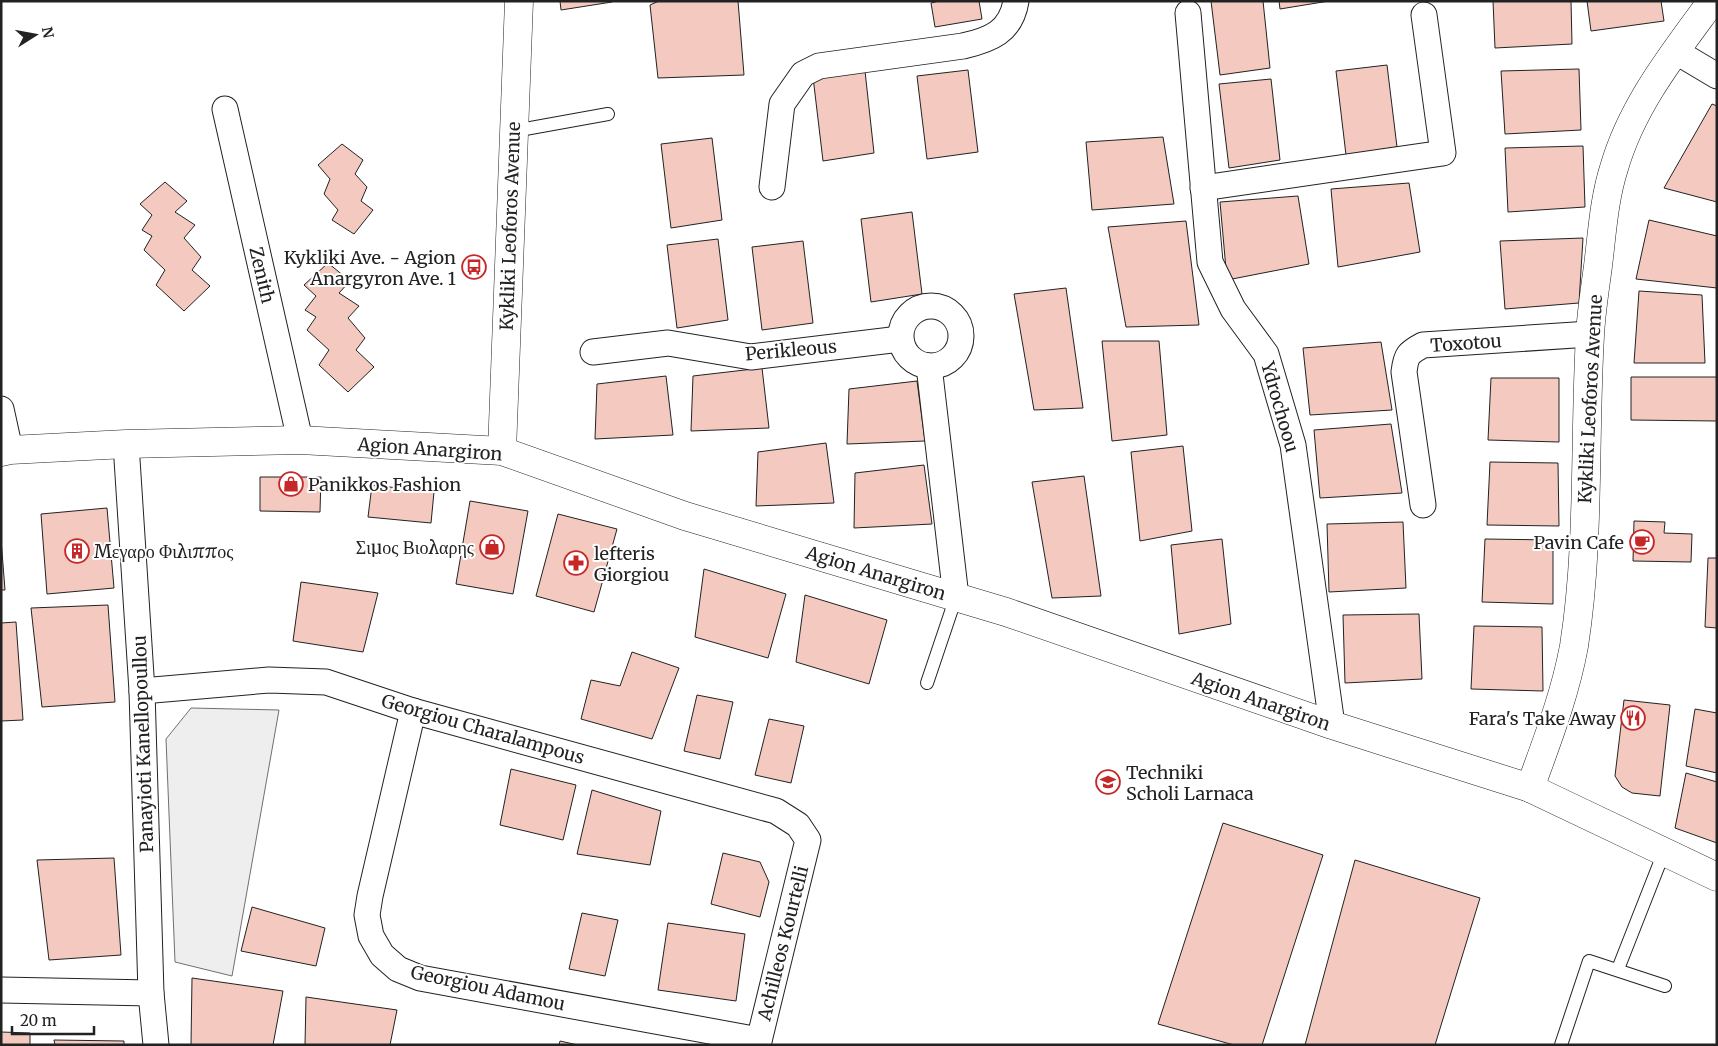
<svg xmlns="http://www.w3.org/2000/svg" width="1718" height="1046" viewBox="0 0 1718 1046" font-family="Merriweather,serif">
<rect width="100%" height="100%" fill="#fff"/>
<polygon fill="#eee" stroke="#6f6f6f" points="191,708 279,710 232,976 175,962 166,739"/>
<g fill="#f3c9c0" stroke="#222">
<polygon points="560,1 612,1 612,2 561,10"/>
<polygon points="659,1 738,1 744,75 658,78 650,5"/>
<polygon points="939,1 979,1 982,19 935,27 931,3"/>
<polygon points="1211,1 1263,1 1270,68 1220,75"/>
<polygon points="1279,1 1329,1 1280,9"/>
<polygon points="1493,1 1571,1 1572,44 1495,48"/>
<polygon points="1587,1 1661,1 1664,21 1591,31"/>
<polygon points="1387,65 1397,147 1346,155 1336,71"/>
<polygon points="1579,69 1581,130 1505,134 1501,71"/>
<polygon points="968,70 978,152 927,159 917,76"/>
<polygon points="865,71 874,153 823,161 813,77"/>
<polygon points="1271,79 1280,160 1229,168 1219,84"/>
<polygon points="1712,104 1717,106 1717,202 1664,188"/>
<polygon points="1163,137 1174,204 1092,210 1086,142"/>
<polygon points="712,138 722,220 671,228 661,144"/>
<polygon points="342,144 363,160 355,174 367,187 361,201 373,210 354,234 332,220 338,210 324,194 330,179 318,165"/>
<polygon points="1583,146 1585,207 1508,212 1505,148"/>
<polygon points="165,182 187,201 175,212 195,225 184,238 201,257 192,270 210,286 184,311 156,285 165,270 144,250 152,236 142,230 152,215 140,204"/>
<polygon points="1409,183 1420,252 1338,267 1331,189"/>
<polygon points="1298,196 1309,264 1227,280 1220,202"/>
<polygon points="912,212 922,294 871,302 861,219"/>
<polygon points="1649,220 1717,236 1717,288 1636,279"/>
<polygon points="1186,221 1199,325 1126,327 1108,227"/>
<polygon points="1583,238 1579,303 1505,309 1500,241"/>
<polygon points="718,239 728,320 677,328 667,245"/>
<polygon points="803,241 813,323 762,330 752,247"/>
<polygon points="328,263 350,281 339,293 359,306 348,318 365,338 356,350 374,367 348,392 319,365 329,350 307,330 316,317 305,310 316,296 304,285"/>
<polygon points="1066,288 1083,408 1034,410 1014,294"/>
<polygon points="1639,291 1702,295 1705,363 1634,363"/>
<polygon points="1102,341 1159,341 1167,435 1112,441"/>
<polygon points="1381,342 1392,410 1310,415 1303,348"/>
<polygon points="762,368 769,428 691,431 693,376"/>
<polygon points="666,376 673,435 595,439 597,384"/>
<polygon points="1631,377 1717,377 1717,421 1631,420"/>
<polygon points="1491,378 1559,378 1559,442 1488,440"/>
<polygon points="917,381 925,441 847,444 849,389"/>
<polygon points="1391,424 1402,493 1320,498 1314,430"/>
<polygon points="826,443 834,503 756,506 758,452"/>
<polygon points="1183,446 1192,531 1140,541 1131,452"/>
<polygon points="1490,462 1558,463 1559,526 1487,525"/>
<polygon points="924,465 932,524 854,528 855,473"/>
<polygon points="1084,476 1101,596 1052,598 1032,482"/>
<polygon points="260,477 321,477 320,512 260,511"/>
<polygon points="372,485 434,492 431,523 368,517"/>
<polygon points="470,501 528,511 513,594 456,584"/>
<polygon points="107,508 114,588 47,594 41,514"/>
<polygon points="558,514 617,529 594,612 536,596"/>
<polygon points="1634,521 1665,522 1664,533 1692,534 1691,562 1633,561"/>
<polygon points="1403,522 1406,588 1329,592 1327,524"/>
<polygon points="1,539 5,590 1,590"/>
<polygon points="1222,539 1231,624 1179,634 1171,545"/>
<polygon points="1485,539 1553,540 1553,604 1482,602"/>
<polygon points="1708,558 1717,558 1717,628 1705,627"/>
<polygon points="704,569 786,594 768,658 695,637"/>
<polygon points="301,582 378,593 363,652 293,641"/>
<polygon points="805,595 887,620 869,684 796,662"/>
<polygon points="108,605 115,702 42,707 31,608"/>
<polygon points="1419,614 1422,679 1345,683 1343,615"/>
<polygon points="16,622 23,720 1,721 1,623"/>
<polygon points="1474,626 1542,627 1543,691 1471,689"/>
<polygon points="632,652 679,668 652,739 581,719 591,680 620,686"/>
<polygon points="697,695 733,702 720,759 684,751"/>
<polygon points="1624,700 1670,705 1660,796 1632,793 1622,787 1615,776"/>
<polygon points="1695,709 1717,713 1717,773 1686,766"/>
<polygon points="769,719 804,726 791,783 755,775"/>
<polygon points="511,769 576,785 563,840 500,825"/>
<polygon points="1686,773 1717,782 1717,843 1675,828"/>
<polygon points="592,790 661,811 650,865 577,854"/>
<polygon points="1223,823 1323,855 1262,1045 1234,1045 1158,1024"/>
<polygon points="723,853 760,862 769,882 760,917 711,904"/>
<polygon points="114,858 121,955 49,960 37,860"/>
<polygon points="1355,860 1480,898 1435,1045 1305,1045"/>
<polygon points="252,907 325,928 316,966 241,951"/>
<polygon points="582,913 618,920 605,976 569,969"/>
<polygon points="668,923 745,934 736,1001 658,990"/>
<polygon points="192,978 283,991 273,1045 191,1045"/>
<polygon points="306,997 397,1010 390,1045 305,1045"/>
<polygon points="1,1032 30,1033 30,1045 1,1045"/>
<polygon points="54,1040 124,1041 124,1045 55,1045"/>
<polygon points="560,1041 578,1045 559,1045"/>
</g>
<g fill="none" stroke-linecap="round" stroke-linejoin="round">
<g stroke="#222" stroke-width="14">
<g id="lane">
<polyline points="514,131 608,114"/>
<polyline points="927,683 956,597"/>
<polyline points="1618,969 1664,852"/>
<polyline points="1561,1045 1589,961 1665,986"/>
</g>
</g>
<g stroke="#222" stroke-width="27">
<g id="street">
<polyline points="1188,13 1210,262 1233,309 1266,354 1293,445 1332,725"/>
<polyline points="1675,51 1717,76"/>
<polyline points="225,109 300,440"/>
<path d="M772,187l10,-83 21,-30 16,-8 144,-20c27,-6 48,-14 53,-45"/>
<polyline points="1203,188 1443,153 1424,15"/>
<circle cx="931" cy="336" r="30"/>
<polyline points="593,352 668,343 751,357 900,339"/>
<polyline points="929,366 956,597"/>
<polyline points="1,409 10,450"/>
<polyline points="126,444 142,691 151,993 156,1045"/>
<path d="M1423,505l-19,-133c2,-17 4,-19 19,-27l167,-11"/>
<polyline points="142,691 269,680 326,682 413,711 776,811 798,825 808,840 758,1045"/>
<polyline points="413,711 370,896 367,915 371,936 382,955 398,969 420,978 759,1040"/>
<polyline points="1,990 151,993"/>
</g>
</g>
<g stroke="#222" stroke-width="29">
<g id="secondary">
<polyline points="502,451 519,1"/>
<polyline points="1,452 10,450 126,444 300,440 502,451 685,516 1006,612 1332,725 1530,788 1717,877"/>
<path d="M1530,788c17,-47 35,-93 44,-142 16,-102 10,-207 16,-310 1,-23 5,-47 8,-70 4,-32 6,-67 16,-98 18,-63 60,-115 98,-167"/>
</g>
</g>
<use href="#lane" stroke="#fff" stroke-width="12"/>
<use href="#street" stroke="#fff" stroke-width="25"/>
<use href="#secondary" stroke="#fff" stroke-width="28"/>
</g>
<defs>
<g id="bus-ring" transform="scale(1.25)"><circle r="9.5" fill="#fff" stroke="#c62828" stroke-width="1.5"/><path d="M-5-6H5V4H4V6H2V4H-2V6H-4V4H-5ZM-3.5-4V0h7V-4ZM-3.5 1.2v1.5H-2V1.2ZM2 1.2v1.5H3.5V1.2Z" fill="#c62828"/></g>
<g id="shop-ring" transform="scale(1.25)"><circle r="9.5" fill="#fff" stroke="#c62828" stroke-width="1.5"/><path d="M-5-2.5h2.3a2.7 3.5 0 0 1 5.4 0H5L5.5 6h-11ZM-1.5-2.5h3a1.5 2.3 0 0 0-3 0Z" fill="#c62828"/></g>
<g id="cafe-ring" transform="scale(1.25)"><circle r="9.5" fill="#fff" stroke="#c62828" stroke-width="1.5"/><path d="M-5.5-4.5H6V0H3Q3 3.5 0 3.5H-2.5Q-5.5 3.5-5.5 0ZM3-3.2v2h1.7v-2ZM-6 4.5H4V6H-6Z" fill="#c62828"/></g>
<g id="building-ring" transform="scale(1.25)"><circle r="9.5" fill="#fff" stroke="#c62828" stroke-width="1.5"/><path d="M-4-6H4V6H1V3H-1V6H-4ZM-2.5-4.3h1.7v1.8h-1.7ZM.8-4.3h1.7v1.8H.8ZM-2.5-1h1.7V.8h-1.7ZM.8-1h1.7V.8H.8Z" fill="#c62828"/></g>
<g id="pharmacy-ring" transform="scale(1.25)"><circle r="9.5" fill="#fff" stroke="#c62828" stroke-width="1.5"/><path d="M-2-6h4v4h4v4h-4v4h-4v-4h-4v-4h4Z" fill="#c62828"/></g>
<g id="restaurant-ring" transform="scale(1.25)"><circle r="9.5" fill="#fff" stroke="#c62828" stroke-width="1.5"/><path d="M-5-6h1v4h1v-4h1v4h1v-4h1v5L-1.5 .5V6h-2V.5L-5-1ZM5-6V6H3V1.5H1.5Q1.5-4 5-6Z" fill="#c62828"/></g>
<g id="school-ring" transform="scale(1.25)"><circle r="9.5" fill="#fff" stroke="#c62828" stroke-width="1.5"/><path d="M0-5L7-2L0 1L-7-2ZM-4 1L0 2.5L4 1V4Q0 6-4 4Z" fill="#c62828"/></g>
</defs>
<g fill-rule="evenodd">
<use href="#bus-ring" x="474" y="267"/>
<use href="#shop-ring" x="291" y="484"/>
<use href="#cafe-ring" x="1642" y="542"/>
<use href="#shop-ring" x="492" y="547"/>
<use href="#building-ring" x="77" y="551"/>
<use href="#pharmacy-ring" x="576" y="563"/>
<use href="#restaurant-ring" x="1633" y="718"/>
<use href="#school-ring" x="1108" y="782"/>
</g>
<g text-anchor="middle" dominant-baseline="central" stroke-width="4" stroke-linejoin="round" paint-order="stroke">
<g font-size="18" fill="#222" stroke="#fff">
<text transform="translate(510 226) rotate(-88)">Kykliki Leoforos Avenue</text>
<text transform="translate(262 275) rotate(77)">Zenith</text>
<text transform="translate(1466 343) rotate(-4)">Toxotou</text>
<text transform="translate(791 350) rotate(-5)">Perikleous</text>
<text transform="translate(1590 399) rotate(-87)">Kykliki Leoforos Avenue</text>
<text transform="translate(1280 407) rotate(74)">Ydrochoou</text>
<text transform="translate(430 449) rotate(4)">Agion Anargiron</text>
<text transform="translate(876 573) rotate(17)">Agion Anargiron</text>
<text transform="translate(1261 701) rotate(19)">Agion Anargiron</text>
<text transform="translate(483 729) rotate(16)">Georgiou Charalampous</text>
<text transform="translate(143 744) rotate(-92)">Panayioti Kanellopoullou</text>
<text transform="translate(783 943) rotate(-76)">Achilleos Kourtelli</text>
<text transform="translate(488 988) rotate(12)">Georgiou Adamou</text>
</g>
<g font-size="18" fill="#222" stroke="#fff" text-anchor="end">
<text x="456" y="257">Kykliki Ave. - Agion<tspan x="456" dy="21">Anargyron Ave. 1</tspan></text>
<text x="308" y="484" text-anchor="start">Panikkos Fashion</text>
<text x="1624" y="542">Pavin Cafe</text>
<text x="474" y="547">Σιμος Βιολαρης</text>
<text x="94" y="551" text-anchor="start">Μεγαρο Φιλιππος</text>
<text x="594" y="553" text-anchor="start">lefteris<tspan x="594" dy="21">Giorgiou</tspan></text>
<text x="1616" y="718">Fara's Take Away</text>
<text x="1126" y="772" text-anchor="start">Techniki<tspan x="1126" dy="21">Scholi Larnaca</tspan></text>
</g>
</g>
<rect width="1718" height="1046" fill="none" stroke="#222222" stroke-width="5"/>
<g transform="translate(35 35) rotate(79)" stroke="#ffffff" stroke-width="4" paint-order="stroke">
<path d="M0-4L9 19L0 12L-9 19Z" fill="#222222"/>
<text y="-8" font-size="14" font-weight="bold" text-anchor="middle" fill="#222222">N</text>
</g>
<path d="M12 1026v8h82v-8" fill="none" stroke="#222222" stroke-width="2.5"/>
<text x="20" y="1026" font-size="15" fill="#222222" stroke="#ffffff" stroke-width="4" paint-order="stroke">20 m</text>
</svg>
